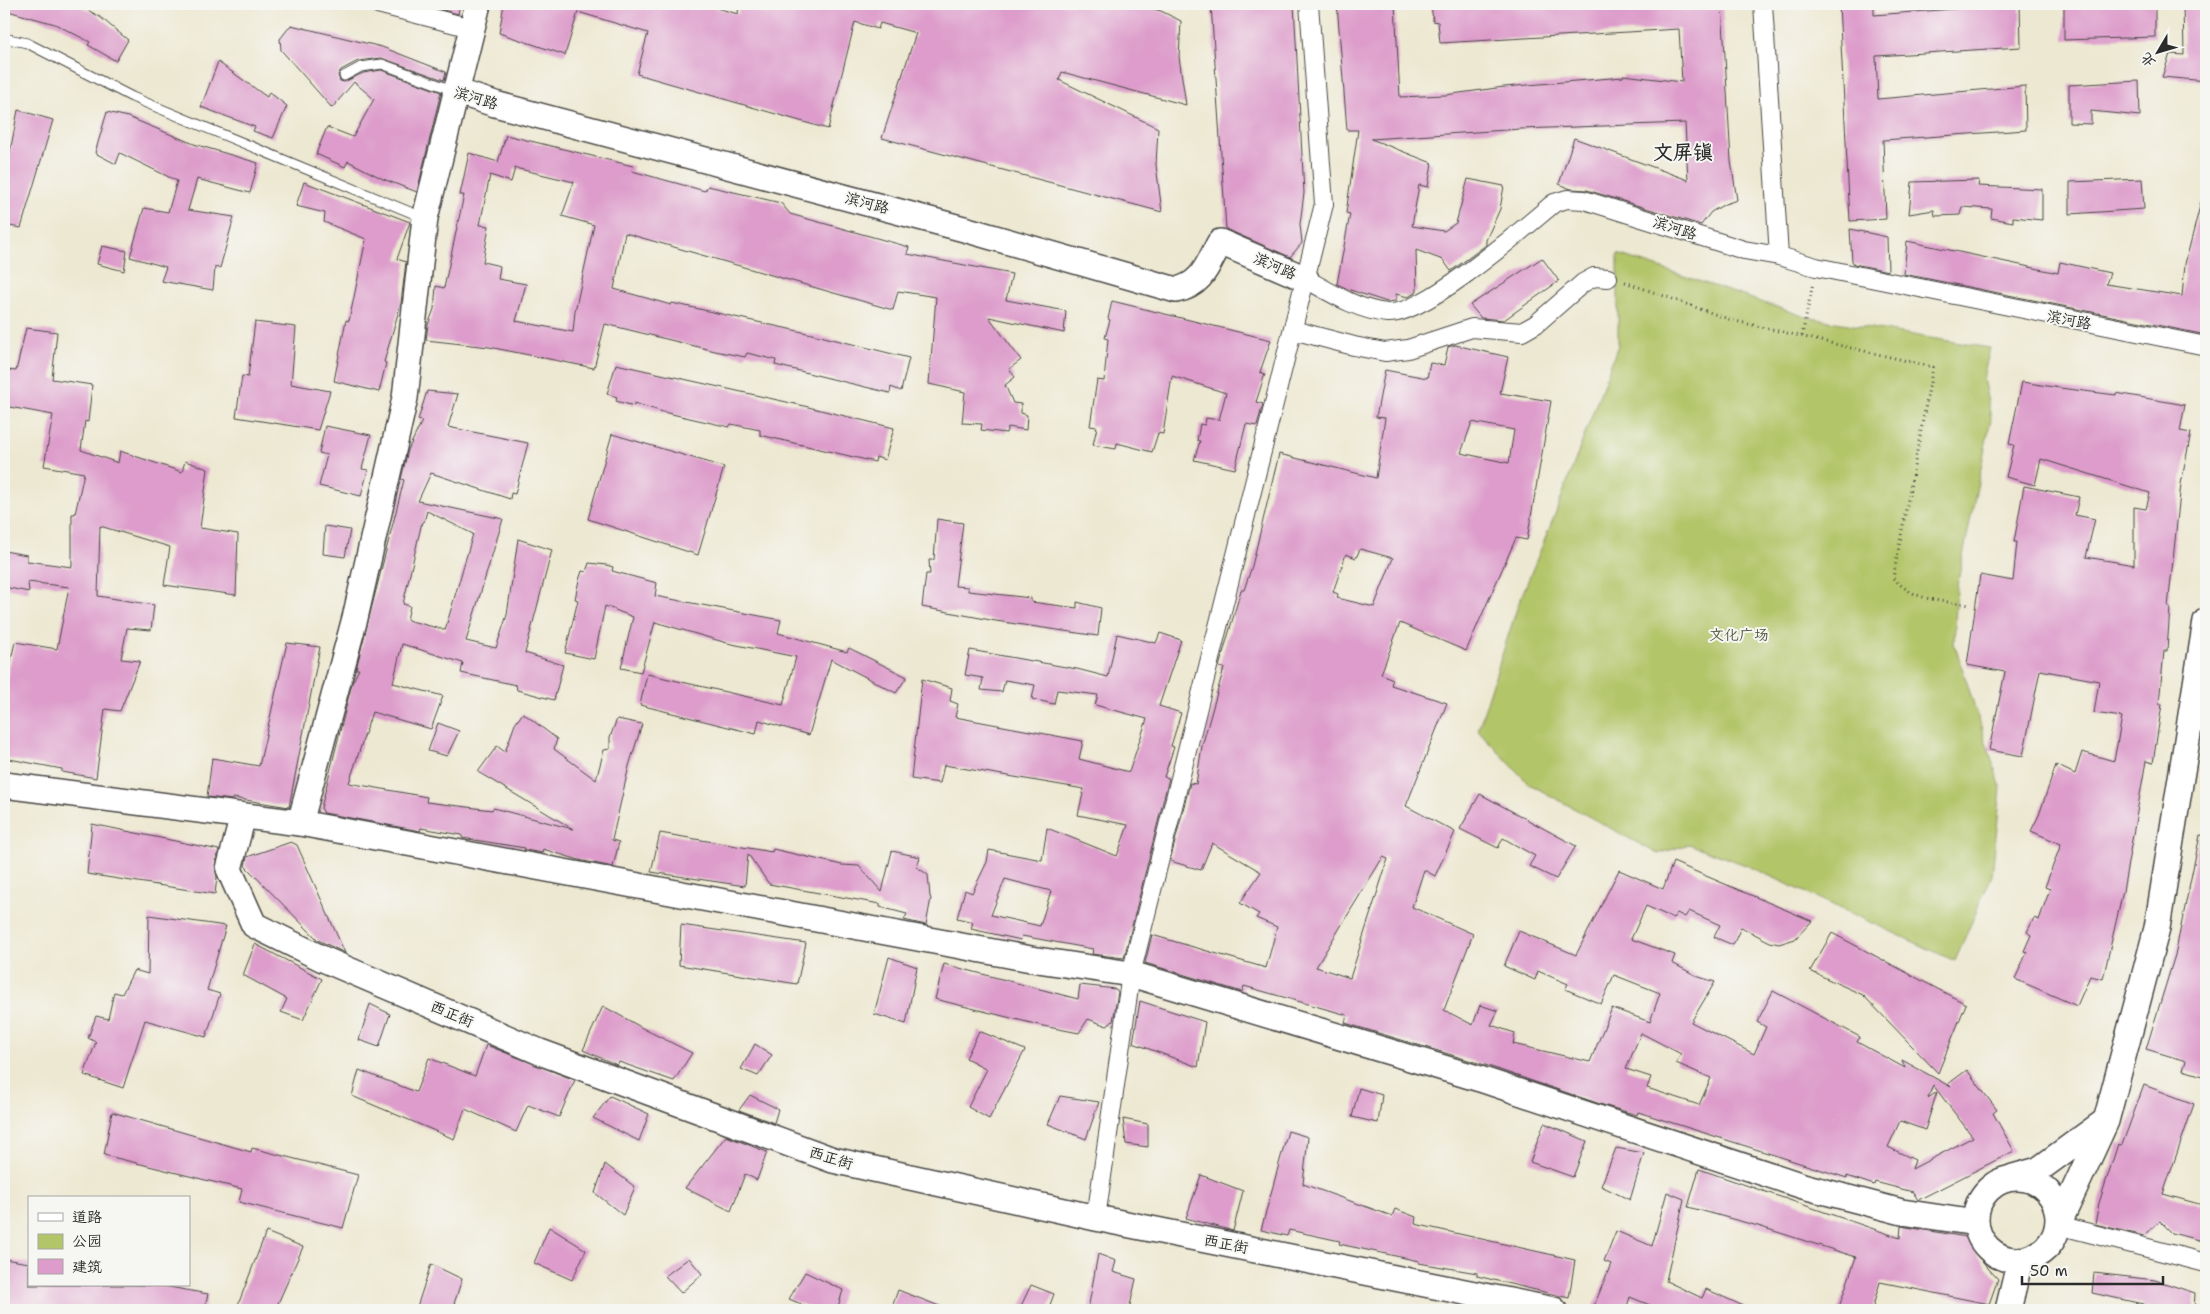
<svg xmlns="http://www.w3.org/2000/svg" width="2210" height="1314" viewBox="0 0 2210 1314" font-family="'Shantell Sans','LXGW WenKai TC',sans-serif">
<rect width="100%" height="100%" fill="#f6f6f2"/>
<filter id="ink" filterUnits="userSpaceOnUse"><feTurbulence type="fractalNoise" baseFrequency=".02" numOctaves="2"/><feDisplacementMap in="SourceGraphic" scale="10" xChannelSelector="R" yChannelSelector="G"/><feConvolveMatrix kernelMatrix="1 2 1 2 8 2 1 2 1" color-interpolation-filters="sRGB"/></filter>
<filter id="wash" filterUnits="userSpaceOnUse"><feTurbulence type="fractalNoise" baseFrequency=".0096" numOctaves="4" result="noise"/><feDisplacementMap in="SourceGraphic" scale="20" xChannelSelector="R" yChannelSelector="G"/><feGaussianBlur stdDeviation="1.12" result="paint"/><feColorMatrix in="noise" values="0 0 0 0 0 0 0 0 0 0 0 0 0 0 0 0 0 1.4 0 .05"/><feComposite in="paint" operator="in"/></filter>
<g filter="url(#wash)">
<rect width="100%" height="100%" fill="#ede8d1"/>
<polygon fill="#b3c569" stroke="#6f784a" points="1618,254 1806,317 1990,348 1983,378 1991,418 1957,586 1954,643 2001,788 1992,875 1955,961 1748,866 1689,844 1658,854 1529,784 1478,730 1518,605 1556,512 1618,345"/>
<g id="blocks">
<g fill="#dd9ccb" fill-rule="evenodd">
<polygon points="4,4 77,4 100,17 128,40 116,61 88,45 90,42 55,24 4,10"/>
<polygon points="420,4 460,4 458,14"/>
<polygon points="504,4 702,4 738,14 739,4 1134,4 1161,11 1181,21 1179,57 1186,105 1062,72 1059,80 1158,128 1156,165 1162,212 882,138 916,33 880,23 878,29 855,22 828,129 637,74 648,33 578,12 565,55 499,33"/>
<polygon points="1211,4 1294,4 1304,193 1300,224 1302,243 1290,257 1226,229"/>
<polygon points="1337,4 1395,4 1400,97 1445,95 1504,87 1623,77 1623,75 1682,82 1679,29 1440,43 1438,22 1433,21 1431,4 1722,4 1731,161 1737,200 1725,204 1711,212 1701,225 1587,190 1571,189 1559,184 1574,138 1688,180 1685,123 1521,129 1371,139 1432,163 1428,187 1419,185 1412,226 1444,231 1456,223 1468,179 1504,186 1500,209 1486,240 1486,245 1451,271 1443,260 1416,250 1417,292 1408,297 1396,294 1396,301 1387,302 1350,290 1337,284 1350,214 1346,213 1358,130 1347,130"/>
<polygon points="1839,4 1874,4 1874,15 2020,4 2021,47 1876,56 1878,99 2025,86 2026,130 1883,140 1886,219 1850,221"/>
<polygon points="2064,4 2155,4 2155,37 2064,40"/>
<polygon points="2183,4 2206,4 2206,81 2162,77 2170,54 2184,55"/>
<polygon points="291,25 382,47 446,72 444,80 381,58 358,61 341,70 338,75 340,81 344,82 363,73 381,70 441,92 417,192 383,179 348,161 345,167 316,154 327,127 353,137 374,99 354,82 332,108 281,50 280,39"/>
<polygon points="218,62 267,97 269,92 287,106 273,138 253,131 255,127 201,107"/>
<polygon points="2139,81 2140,116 2091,111 2091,124 2069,123 2069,85"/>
<polygon points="18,110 53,120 21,228 4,225 4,184"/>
<polygon points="107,112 128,117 194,144 258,163 250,193 197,179 188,210 234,217 220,268 215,267 213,290 161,281 166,267 130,257 144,208 168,212 177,181 120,153 116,164 95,153"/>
<path d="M506,135l127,31 -1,5 73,20 3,-5 73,17 9,11 119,33 -2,7 105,20 -6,26 60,11 -2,22 -75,-16 32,43 -12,9 6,8 -10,8 8,18 8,1v9l6,2 -1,15 -18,-3 -2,6 -25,-3 1,-6 -20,-1 3,-31 -36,-8 7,-87 -38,-6 -5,19 -268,-77 -11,56 57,16 1,-2 144,32 93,23 -8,33 -10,-4 -1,6 -115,-28 1,-5 -29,-7 -2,4 -30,-6 -110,-27 -11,44 -105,-21 -63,-7 2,-15 6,-16 2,-23 8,2 20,-93h-4l9,-42 29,9zM515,168l59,14 -12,34 32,9 -19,86 -2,21 -57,-11 10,-37 -28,-5 2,-13 -17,-4 6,-36 -9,-1 10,-50 21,7z"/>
<polygon points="2142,179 2144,209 2070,214 2070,182"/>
<polygon points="1979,180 1978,186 2042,189 2042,220 2013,217 2013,222 1991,218 1992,209 1962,207 1960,215 1935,216 1934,210 1909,214 1912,182"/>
<polygon points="304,182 410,222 397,259 406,262 401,303 384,362 386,363 379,392 334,381 346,320 349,321 366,239 324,222 325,213 296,206"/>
<polygon points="2201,202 2206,203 2206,335 1904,274 1907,241 2058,273 2060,262 2110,273 2106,284 2182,296 2185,264"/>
<polygon points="1850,229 1887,237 1888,271 1854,264 1852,261"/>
<polygon points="102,246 127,251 124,271 97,264"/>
<polygon points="1542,258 1559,281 1504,320 1481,318 1470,305"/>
<polygon points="1112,301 1271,340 1260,372 1265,374 1256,402 1263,404 1257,426 1246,424 1235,469 1194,460 1200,441 1197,440 1200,424 1205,425 1206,418 1219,420 1226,393 1172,376 1163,434 1158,433 1152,452 1117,443 1116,449 1093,445 1097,427 1090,426 1097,380 1104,381 1108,339 1105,338 1110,320 1108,319"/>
<polygon points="255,322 296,327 291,384 330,391 318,430 236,417 242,376 248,377"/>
<polygon points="26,328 57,332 52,379 92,385 88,422 85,421 81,450 118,463 120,451 182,472 185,461 208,469 200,528 238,534 236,595 164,585 170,547 100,526 98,596 154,605 151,630 127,628 121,659 140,661 120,711 105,709 96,778 62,772 62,769 4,758 4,691 15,642 57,649 69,587 28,582 29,592 4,587 4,551 27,555 27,561 72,567 72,514 75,514 84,473 44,466 53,415 4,406 4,390 8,370 16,371"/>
<path d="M1455,345l53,12 -8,36 51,8 -24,139 -11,-2 -50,113 -66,-28 -19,51 12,5 -2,6 56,18 -41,103 49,26 -20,44 -11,-6 -12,37 61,27 -29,76 29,15 7,-20 18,6 -7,14 24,8 -2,11 77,18 22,-54 38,14 10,-29 -46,-18 -13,29 -36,-15 3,-5 -30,-13 -3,9 -31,-14 15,-35 57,24 43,-85 44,19 10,-27 139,59 -17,18 -16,5 -9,-2 -29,-15 -8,18 -19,-8 6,-12 -31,-14 -4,6 -8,-4 -4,5 -27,-12 -15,33 44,16 -3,8 27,14 16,5 -24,40 63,32 12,-27 -9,-5 16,-31 87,46 -3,5 48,26 -3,-8 49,27 -3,-3 19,-14 30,40 -4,3 21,38 -96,49 -5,-8 -38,-10 -1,3 -27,-9v2l-209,-66 -1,3 -34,-10 -118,-40 -140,-42 2,-8 -103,-29 -2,6 -97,-29 7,-28 114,33 11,-41 -21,-9 3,-4 -19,-11 21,-31 -49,-29 -11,27 -31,-9 20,-78 6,1 6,-38 22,-78 -5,-1 22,-77h3l8,-24 27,-112 97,24 9,-60 -9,-1 9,-47 42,8 3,-15 14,2 4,-18zM1472,422l42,8 -5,33 -48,-10zM1360,549l33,9 -19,49 -37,-9 1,-4 -5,-2 13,-38 10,4zM1383,857l5,2 -38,119 -34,-11zM1641,1033l40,21 -5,9 35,15 -12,27 -52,-17 4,-11 -25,-8zM1933,1085l40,52 -61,32 3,-9 -27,-13 12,-26 25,9 12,-38 -9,6z"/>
<polygon points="616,364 800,405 894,428 885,460 876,457 875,462 760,435 760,430 731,424 729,427 663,412 634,403 634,406 616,401 617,397 607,394"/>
<polygon points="2022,382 2060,388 2116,395 2116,393 2185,405 2180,431 2191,433 2181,484 2168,607 2170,607 2167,651 2164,651 2159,704 2162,704 2153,763 2146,761 2123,891 2103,979 2090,976 2077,1006 2015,979 2027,952 2024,951 2031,935 2027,932 2034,918 2039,920 2050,889 2045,887 2061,844 2031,831 2039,815 2056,765 2075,774 2082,752 2114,761 2122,717 2094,713 2099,681 2040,670 2023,756 1989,750 2005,672 1967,665 1980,575 2013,581 2017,542 2014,542 2024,486 2079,497 2075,515 2095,519 2086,557 2134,565 2134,507 2146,509 2150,493 2041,459 2035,485 2006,477 2014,445 2009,444"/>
<path d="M427,391l31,3 -10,33 80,16 -13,51 -4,-1 -1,6 -79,-26 -13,28 85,18 -37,122 30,7 11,-33 11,-76 34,11 -27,103 38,12 -9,35 -37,-10 -1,-5 -55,-12 2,-10 -61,-19 -9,39 50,13 -12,33 -59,-17 -23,71 78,14 -1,5 66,8 1,-2 80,21 -95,-57 19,-26 8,6 10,-28 8,-11 34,26 -3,10 42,31 8,-30 6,-1v-12l7,-18 25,5 -13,42 -17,74 7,2 -6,25 -34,-7 -36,-11 -1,4 -11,-2 -7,-1 1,-2 -63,-10v-3l-41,-7 -1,3 -96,-18 -3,-5 31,-125 7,-14h-3l48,-189 -3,-1 7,-29 14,-29 -4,-1zM427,511l46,23 -28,96 -38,-10 3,-14 -7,-2 19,-82h2z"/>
<polygon points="325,426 371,435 362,469 368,470 361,496 319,486 327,455 319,453"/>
<polygon points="612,434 724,467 698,555 588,519"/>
<polygon points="937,519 963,523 955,586 968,587 968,591 1031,598 1031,602 1077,608 1077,602 1101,608 1098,636 996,621 922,607 926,574 930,574 929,560 934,560"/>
<polygon points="325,526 350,530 345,557 323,554"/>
<polygon points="589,563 606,565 613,567 612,571 657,583 655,596 781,620 778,633 847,652 849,648 907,677 896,693 831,659 809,735 759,720 756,734 640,705 647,674 783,705 796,657 727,643 655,622 641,672 621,668 633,617 605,606 594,659 565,653 578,600 575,599 579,580 582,571 586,572"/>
<path d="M1160,633l21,7 -22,66 22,7 -10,33 3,1 -10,30 5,1 -45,180 -32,-4 1,-5 -71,-13 -1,4 -50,-11 2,-7 -16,-4 8,-28 7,3 15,-31 2,-12 53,10 5,-32 70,28 11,-31 -50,-10 6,-26 -140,-24 -4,18 -29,-4 11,-100 30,9 -2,13 8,3 -3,13 128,24 -4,18 50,13 18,-53 -52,-14 3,-10 -41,-5 -3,14 -22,-5 3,-14 -30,-5 -3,12 -21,-2 2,-12 -18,-3 5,-25 107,19 31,8 9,-43 39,9zM1005,879l46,12 -11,35 -49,-11z"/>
<polygon points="287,643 320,647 289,807 233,798 233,800 207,797 212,758 259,766"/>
<polygon points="438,723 459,731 447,756 428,751"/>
<polygon points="1480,794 1576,846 1556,879 1529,866 1535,856 1503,838 1498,848 1460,829"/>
<polygon points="92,824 219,850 215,865 217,877 215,894 87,874"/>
<polygon points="660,833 772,852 773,849 842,865 859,866 882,892 892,851 920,857 917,867 928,875 930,897 931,898 926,925 904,920 907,914 880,907 880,904 769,884 748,854 745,886 651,872"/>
<polygon points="2200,835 2206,836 2206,1077 2183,1070 2186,1061 2146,1049 2175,955"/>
<polygon points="291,842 297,845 345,953 318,940 245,866 247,857"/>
<polygon points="149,915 226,926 207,990 220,994 206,1037 145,1020 123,1088 84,1075 96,1042 88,1038 96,1016 108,1019 114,992 122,994 134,970 148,974"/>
<polygon points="681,925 806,943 797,984 679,965"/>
<polygon points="1832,933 1966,1004 1938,1073 1863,995 1810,971"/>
<polygon points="255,944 322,979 303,1020 281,1012 287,999 243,975"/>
<polygon points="889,957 917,967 906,1024 874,1014"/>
<polygon points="944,964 1078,999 1080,985 1116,989 1118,992 1113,1021 1107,1026 1088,1019 1079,1033 1043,1026 935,999"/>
<polygon points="1140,1001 1205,1022 1198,1067 1133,1043"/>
<polygon points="370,1004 390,1014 379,1047 359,1040"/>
<polygon points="603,1006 646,1030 692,1053 674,1081 619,1062 617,1065 583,1050"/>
<polygon points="979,1031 1025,1050 989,1119 968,1107 987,1069 966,1058"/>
<polygon points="755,1044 772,1055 758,1076 741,1069"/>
<polygon points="486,1045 575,1080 559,1117 528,1105 516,1132 465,1109 454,1139 352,1096 359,1070 416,1092 429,1058 475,1076"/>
<polygon points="2144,1085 2194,1104 2163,1194 2206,1206 2206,1242 2172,1233 2160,1221 2144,1236 2095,1224 2099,1203 2118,1144 2122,1145"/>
<polygon points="1359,1088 1382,1095 1378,1123 1352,1117"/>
<polygon points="750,1095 778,1109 774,1123 739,1110"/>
<polygon points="610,1096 649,1114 639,1141 593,1118"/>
<polygon points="1060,1096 1099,1102 1086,1139 1048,1124"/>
<polygon points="112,1112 251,1152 252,1148 358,1175 343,1228 239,1202 242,1189 104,1155"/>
<polygon points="1123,1119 1148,1124 1148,1147 1126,1144"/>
<polygon points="1544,1123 1587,1141 1573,1177 1530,1162"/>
<polygon points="1288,1131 1308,1137 1303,1184 1392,1216 1395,1209 1416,1217 1415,1224 1575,1260 1569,1298 1477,1276 1477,1273 1419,1263 1419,1261 1339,1244 1340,1241 1289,1230 1287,1236 1261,1230"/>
<polygon points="726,1136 767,1152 757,1180 745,1174 731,1211 685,1188"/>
<polygon points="1616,1148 1644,1153 1630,1200 1601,1186"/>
<polygon points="605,1164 635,1187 623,1215 595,1193"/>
<polygon points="1699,1169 1900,1238 1901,1226 1966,1237 1986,1266 1998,1279 1989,1304 1880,1282 1872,1310 1838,1310 1856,1257 1758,1226 1688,1207"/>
<polygon points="1201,1175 1243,1191 1233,1231 1186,1218"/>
<polygon points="1667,1192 1684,1199 1666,1281 1702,1298 1706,1289 1752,1310 1662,1310 1630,1297 1626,1310 1606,1310 1594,1306 1611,1264 1604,1261 1616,1231 1652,1246"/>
<polygon points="549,1227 586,1250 572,1280 534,1263"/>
<polygon points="266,1232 303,1247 275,1310 236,1310"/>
<polygon points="1098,1254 1116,1261 1113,1272 1136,1279 1129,1310 1088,1310"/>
<polygon points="689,1258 702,1274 681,1293 665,1276"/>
<polygon points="4,1259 29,1263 29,1285 158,1285 208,1294 204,1310 4,1310"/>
<polygon points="431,1264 462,1279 452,1310 416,1310"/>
<polygon points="805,1272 843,1290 837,1310 816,1310 789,1299"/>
<polygon points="2094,1273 2155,1280 2195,1293 2194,1310 2153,1310 2142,1307 2143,1304 2092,1293"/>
<polygon points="1031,1285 1054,1294 1048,1310 1019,1310"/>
<polygon points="898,1290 947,1309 947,1310 891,1310"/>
</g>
</g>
</g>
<g filter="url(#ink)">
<use href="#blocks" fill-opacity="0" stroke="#484744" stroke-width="1"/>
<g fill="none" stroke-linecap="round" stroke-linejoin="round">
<g stroke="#484744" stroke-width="11">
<g id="lane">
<polyline points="4,38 27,43 132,97 422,217"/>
<polyline points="344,76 361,67 382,64 455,91"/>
</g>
</g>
<g stroke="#484744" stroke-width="20">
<g id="street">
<polyline points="378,4 471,28"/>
<polyline points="1763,4 1779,256"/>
<path d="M1306,279c25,14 52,31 81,34 36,4 137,-85 167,-110l13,-4 17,1 160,50 35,6 37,11 390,79"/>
<polyline points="1293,330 1354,346 1385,352 1408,349 1472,328 1522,332 1536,324 1583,283 1594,277 1608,278"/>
<polyline points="1096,1218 1131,974 1324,204 1309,4"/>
<polyline points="2058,1225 2206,1263"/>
</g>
</g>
<g stroke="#484744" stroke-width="28">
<g id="secondary">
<path d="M455,91l40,13 469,125 212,61c27,-5 32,-27 44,-48l86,37"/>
<polyline points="4,785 300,823 1031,959 1131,974 1480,1079 1803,1186 1902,1212 1976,1223"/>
<polyline points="243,816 229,869 254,925 323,959 540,1052 833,1160 1096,1218 1554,1310"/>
<polyline points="300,823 355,618 405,398 425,218 478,4"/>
<polyline points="2013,1177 2038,1170 2104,1122"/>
<circle cx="2017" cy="1219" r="41"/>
<polyline points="2058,1225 2106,1121 2157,928 2206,621"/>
<polyline points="2008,1310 2020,1260"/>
</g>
</g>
<g stroke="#484744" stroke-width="3" stroke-dasharray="1 4" stroke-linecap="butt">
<path d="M1625,282l106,38 202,47 -40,211c23,24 46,22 77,27"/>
<polyline points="1802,336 1813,283"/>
</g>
<use href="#lane" stroke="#fff" stroke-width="9"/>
<use href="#street" stroke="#fff" stroke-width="18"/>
<use href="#secondary" stroke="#fff" stroke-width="25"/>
</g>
</g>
<g text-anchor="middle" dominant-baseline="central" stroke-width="4" stroke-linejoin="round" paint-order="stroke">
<g font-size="15" fill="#2b2b2b" stroke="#f6f6f2">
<text transform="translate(476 98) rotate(17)">滨河路</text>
<text transform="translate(867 203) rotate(15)">滨河路</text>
<text transform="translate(1675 228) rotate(18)">滨河路</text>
<text transform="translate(1275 266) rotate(24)">滨河路</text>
<text transform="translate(2069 320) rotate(11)">滨河路</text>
<text transform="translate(452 1014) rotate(23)">西正街</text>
<text transform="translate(831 1158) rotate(17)">西正街</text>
<text transform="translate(1226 1244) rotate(11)">西正街</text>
</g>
<g font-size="15" fill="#54593e" stroke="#f6f6f2">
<text x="1739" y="635">文化广场</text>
</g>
<g font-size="20" font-weight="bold" fill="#2b2b2b" stroke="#f6f6f2">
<text x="1683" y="152">文屏镇</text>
</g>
</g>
<rect width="2210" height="1314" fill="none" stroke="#f6f6f2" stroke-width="20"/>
<rect x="28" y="1196" width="162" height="90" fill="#f6f6f2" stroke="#a5a5a2"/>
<rect x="38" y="1213" width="25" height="8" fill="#ffffff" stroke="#a5a5a2"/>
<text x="72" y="1222" font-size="15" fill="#2b2b2b">道路</text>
<rect x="38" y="1234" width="25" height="15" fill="#b3c569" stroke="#a5a5a2"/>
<text x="72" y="1246" font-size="15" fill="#2b2b2b">公园</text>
<rect x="38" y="1259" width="25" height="15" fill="#dd9ccb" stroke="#a5a5a2"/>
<text x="72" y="1272" font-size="15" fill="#2b2b2b">建筑</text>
<g transform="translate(2158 52) rotate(232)" stroke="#f6f6f2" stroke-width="4" paint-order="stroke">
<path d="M0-4L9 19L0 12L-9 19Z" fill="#2b2b2b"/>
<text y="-8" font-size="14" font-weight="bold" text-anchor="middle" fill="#2b2b2b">北</text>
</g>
<path d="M2022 1276v8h141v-8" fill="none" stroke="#2b2b2b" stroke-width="2.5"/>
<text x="2030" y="1276" font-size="15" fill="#2b2b2b" stroke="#f6f6f2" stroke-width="4" paint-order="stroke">50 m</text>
</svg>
